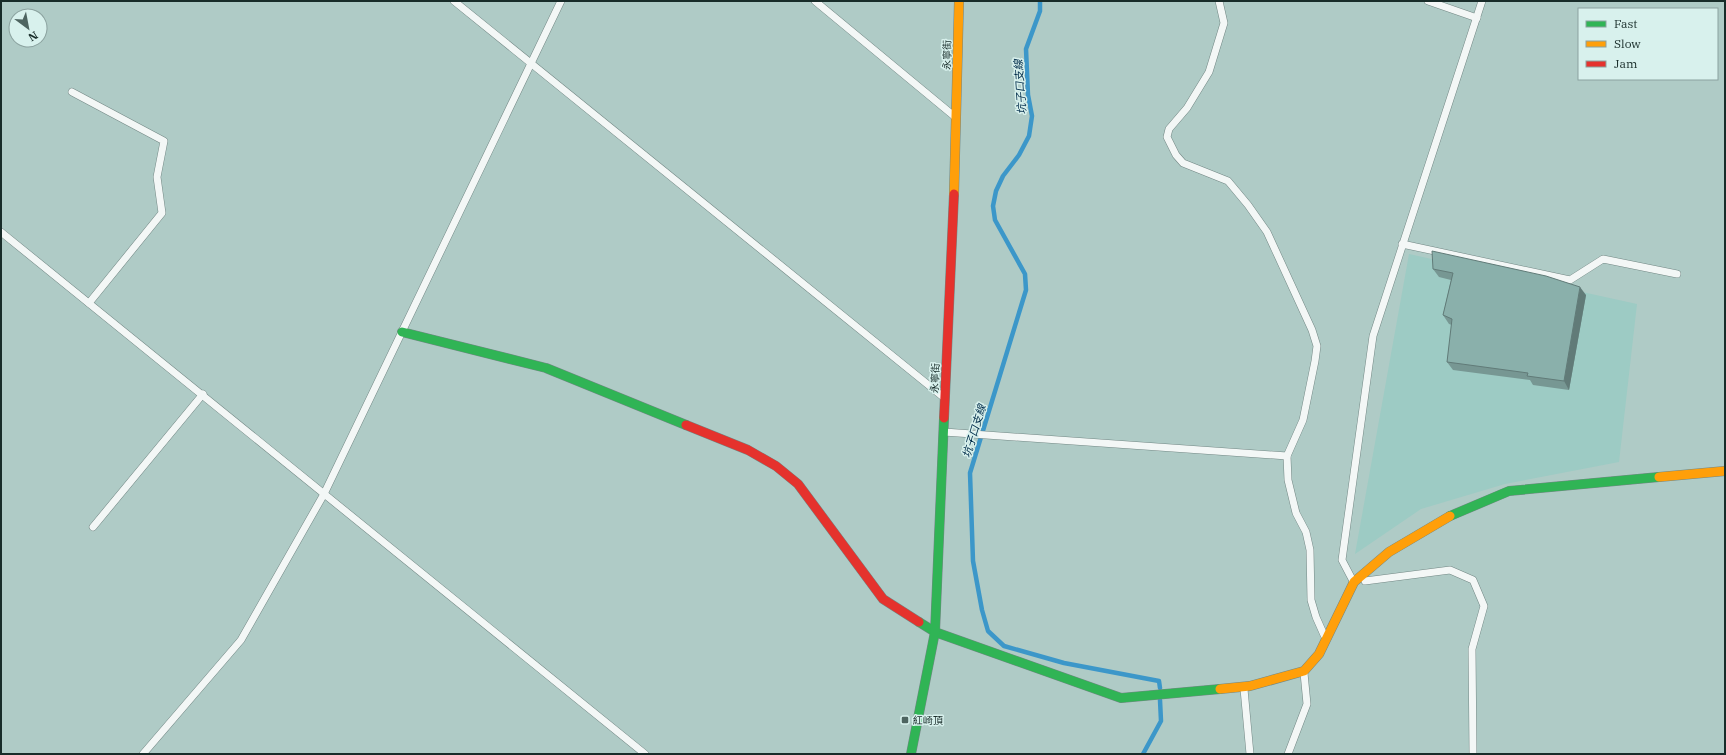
<svg xmlns="http://www.w3.org/2000/svg" width="1726" height="755" viewBox="0 0 1726 755" font-family="'IBM Plex Serif','Noto Sans TC',serif">
<rect width="100%" height="100%" fill="#afcbc6"/>
<polygon fill="#9dcbc4" points="1409,254 1637,304 1619,462 1505,484 1421,509 1355,554"/>
<g fill="none" stroke-linecap="round" stroke-linejoin="round">
<g stroke="#3c97c9" stroke-width="4.5">
<polyline points="1040,1 1040,11 1026,49 1028,95 1032,116 1029,136 1019,155 1003,176 996,191 993,206 995,220 1025,274 1026,290 970,473 973,561 982,610 988,631 1004,646 1064,663 1159,681 1160,688"/>
<polyline points="1143,754 1161,721 1160,700"/>
</g>
<g stroke="#728784" stroke-width="8">
<g id="lane">
<polyline points="454,1 942,396"/>
<polyline points="815,1 954,116"/>
<polyline points="1219,1 1224,23 1209,72 1187,108 1169,129 1167,137 1176,155 1183,163 1228,181 1248,205 1267,232 1312,330 1317,346 1315,361 1303,420 1287,456 1288,480 1296,513 1306,532 1310,550 1311,600 1316,617 1324,635"/>
<polyline points="1428,1 1477,18"/>
<polyline points="72,92 164,141 157,177 162,213 89,303"/>
<polyline points="1,232 645,754"/>
<polyline points="1402,244 1570,280 1603,259 1677,274"/>
<polyline points="944,432 1287,456"/>
<polyline points="93,527 203,394"/>
<polyline points="1353,581 1342,560 1373,336 1482,1"/>
<polyline points="1365,581 1450,570 1473,580 1484,606 1472,649 1473,754"/>
<polyline points="1244,689 1250,754"/>
<polyline points="143,754 241,640 324,494 561,1"/>
<polyline points="1288,754 1307,704 1304,673"/>
</g>
</g>
<g stroke="#728784" stroke-width="10">
<g id="fast">
<polyline points="402,332 546,368 686,425"/>
<polyline points="1450,516 1509,491 1659,477"/>
<polyline points="919,622 935,632 1121,698 1220,689"/>
<polyline points="911,754 935,632 944,418"/>
</g>
</g>
<g stroke="#728784" stroke-width="10">
<g id="slow">
<polyline points="954,194 959,1"/>
<polyline points="1659,477 1725,471"/>
<polyline points="1220,689 1250,686 1304,671 1319,654 1354,582 1389,552 1450,516"/>
</g>
</g>
<g stroke="#728784" stroke-width="10">
<g id="jam">
<polyline points="944,418 954,194"/>
<polyline points="686,425 748,450 776,466 798,484 883,599 919,622"/>
</g>
</g>
<use href="#lane" stroke="#f3f7f6" stroke-width="7"/>
<use href="#fast" stroke="#30b455" stroke-width="9"/>
<use href="#slow" stroke="#ff9f0a" stroke-width="9"/>
<use href="#jam" stroke="#e5322d" stroke-width="9"/>
</g>
<polygon fill="#779793" points="1433,269 1586,295 1569,390 1533,385 1530,380 1453,370 1447,362 1452,325 1449,324 1443,315 1451,280 1439,277"/>
<polygon fill="#617b78" points="1580,287 1586,295 1569,390 1564,381"/>
<polygon fill="#8ab0ab" stroke="#617b78" points="1432,251 1546,276 1580,287 1564,381 1527,376 1528,373 1447,362 1452,319 1443,315 1453,273 1433,269"/>
<rect fill="#4d6460" stroke="#d8f1ed" stroke-width="1.5" x="901" y="716" width="8" height="8" rx="2"/>
<g text-anchor="middle" dominant-baseline="central" stroke-width="3" stroke-linejoin="round" paint-order="stroke">
<g font-size="10" fill="#182c29" stroke="#d8f1ed">
<text transform="translate(947 55) rotate(-89)">永寧街</text>
<text transform="translate(935 378) rotate(-87)">永寧街</text>
</g>
<g font-size="10" fill="#182c29" stroke="#d8f1ed" text-anchor="start">
<text x="913" y="720">紅崎頂</text>
</g>
<g font-size="11" font-style="italic" fill="#022d4a" stroke="#d8f1ed">
<text transform="translate(1020 87) rotate(-94)">坑子口支線</text>
<text transform="translate(974 431) rotate(-73)">坑子口支線</text>
</g>
</g>
<rect width="1726" height="755" fill="none" stroke="#182c29" stroke-width="4"/>
<rect x="1578" y="8" width="140" height="72" fill="#d8f1ed" stroke="#8ba29f"/>
<rect x="1586" y="21" width="20" height="6" fill="#30b455" stroke="#8ba29f"/>
<text x="1614" y="28" font-size="12" fill="#182c29">Fast</text>
<rect x="1586" y="41" width="20" height="6" fill="#ff9f0a" stroke="#8ba29f"/>
<text x="1614" y="48" font-size="12" fill="#182c29">Slow</text>
<rect x="1586" y="61" width="20" height="6" fill="#e5322d" stroke="#8ba29f"/>
<text x="1614" y="68" font-size="12" fill="#182c29">Jam</text>
<g transform="translate(28 28) rotate(148)"><circle r="19" fill="#d8f1ed" stroke="#8ba29f"/>
<path d="M0-3L7 15L0 10L-7 15Z" fill="#4d6460"/>
<text y="-6" font-size="11" font-weight="bold" text-anchor="middle" fill="#182c29">N</text>
</g>
</svg>
